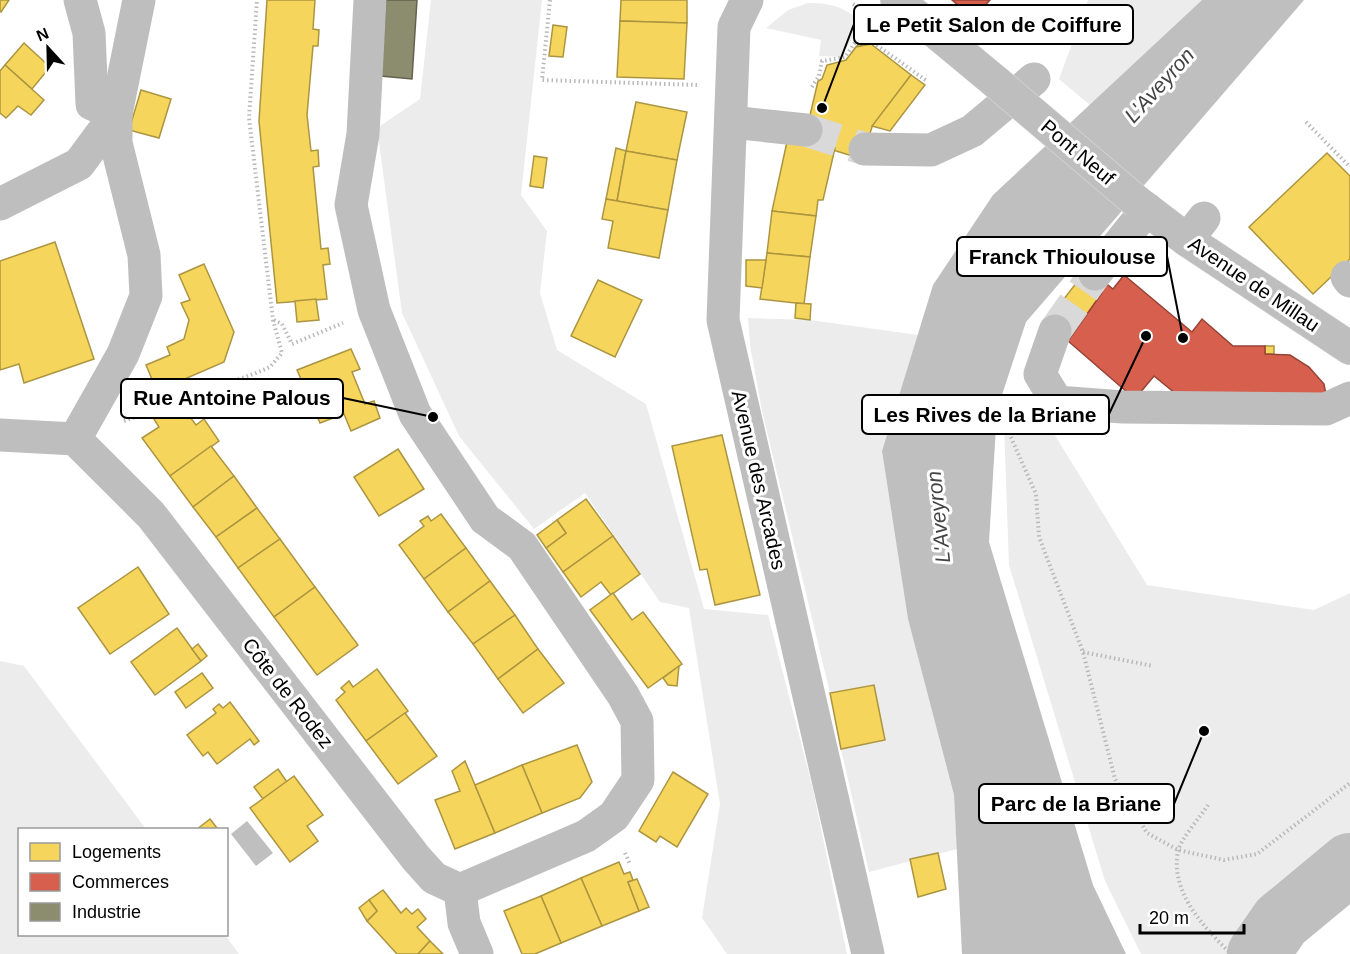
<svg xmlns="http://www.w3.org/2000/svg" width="1350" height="954" viewBox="0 0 1350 954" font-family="Helvetica,sans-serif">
<rect width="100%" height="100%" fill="#fff"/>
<g fill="#ececec">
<polygon points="431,0 542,0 521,195 547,231 540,293 557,350 646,404 704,609 768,615 812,785 847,954 727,954 702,918 720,804 689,608 660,602 585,493 534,529 459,436 402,313 377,128 420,99"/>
<polygon points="1088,0 1202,0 1090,105 1059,79"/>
<path d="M808,3c22,0 37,4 54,19l-21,35 -22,-1 2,-16 -55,-12 22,-18z"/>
<polygon points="748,318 810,320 918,335 882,451 908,619 954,795 957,849 869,872 841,749 885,740 874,685 830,693 762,411 750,345"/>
<polygon points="1048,424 1147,585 1314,610 1350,593 1350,852 1275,913 1239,954 1141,954 1105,881 1009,565 1004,425"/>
<polygon points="0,661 24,666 146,829 20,830 20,934 225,935 239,954 0,954"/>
</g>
<g fill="#bfbfbf">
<polygon points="1202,0 1304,0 1026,322 997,410 989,542 1093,885 1126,954 962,954 954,795 908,619 882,451 933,285 993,195"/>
<polygon points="247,821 273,853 256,866 231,834"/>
</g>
<g fill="#f6d55c" stroke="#ac9540" stroke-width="1.5">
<polygon points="0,0 9,0 1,12 0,11"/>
<polygon points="267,0 315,0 313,29 319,30 318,46 313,46 307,115 311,151 318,150 319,166 313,167 321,249 328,248 330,264 323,265 327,299 277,303 259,121"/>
<polygon points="621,0 687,0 687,23 620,21"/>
<polygon points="620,21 687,23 684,79 617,77"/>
<polygon points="553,25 567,27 563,57 549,56"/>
<polygon points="863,38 871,44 856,47"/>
<polygon points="24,43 50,67 32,89 5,65"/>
<polygon points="871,44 911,75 872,127 862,159 804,141 818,81 822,79 827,65 846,60 856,47"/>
<polygon points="5,65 44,100 31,115 18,106 6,118 0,113 0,71"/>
<polygon points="911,75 925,85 890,131 872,126"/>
<polygon points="141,90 171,99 159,138 129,130"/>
<polygon points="636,102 687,112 677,160 626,151"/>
<polygon points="788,137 835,148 823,200 818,200 816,216 772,211"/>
<polygon points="616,148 626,151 617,201 606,199"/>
<polygon points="626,151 677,160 668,210 617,201"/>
<polygon points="1327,153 1350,176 1350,259 1313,294 1249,227"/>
<polygon points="534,156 547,158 543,188 530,186"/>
<polygon points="606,199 668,210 659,258 608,248 613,221 602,219"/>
<polygon points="772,211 816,216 810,257 767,253"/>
<polygon points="55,242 94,359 24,383 19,364 0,370 0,261"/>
<polygon points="767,253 810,257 804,304 760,299"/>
<polygon points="746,260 766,260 762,288 746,286"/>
<polygon points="204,264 234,332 224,362 157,391 146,365 170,355 167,347 184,339 189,320 181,303 190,300 179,275"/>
<polygon points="1088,268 1102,293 1068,341 1045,323"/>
<polygon points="598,280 642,300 615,357 571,336"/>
<polygon points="316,299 319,320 297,322 295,301"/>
<polygon points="796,303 811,304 810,320 795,318"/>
<rect x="1265" y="346" width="9" height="8"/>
<polygon points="351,349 360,369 352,372 365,404 374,401 380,418 351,431 344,414 320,423 297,370"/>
<polygon points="172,407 177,415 184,409 196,425 204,419 219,441 170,476 142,438 159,427 152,416"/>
<polygon points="722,435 760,595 715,605 707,569 700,570 672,446"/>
<polygon points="211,446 234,476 193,507 170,476"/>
<polygon points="398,449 424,489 379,516 354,477"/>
<polygon points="234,476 257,508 216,537 193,507"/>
<polygon points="586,499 613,536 563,572 546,548 566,533 557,520"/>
<polygon points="257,508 280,539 238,568 216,537"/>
<polygon points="441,514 466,548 424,579 399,545 424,526 420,521 428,516 431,521"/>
<polygon points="557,520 566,533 546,548 537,535"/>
<polygon points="613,536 640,574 611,595 601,582 581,597 563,572"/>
<polygon points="280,539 315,587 274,617 238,568"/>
<polygon points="466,548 490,581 448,612 424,579"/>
<polygon points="138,567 169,614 110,654 78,608"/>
<polygon points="490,581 515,615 473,644 448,612"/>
<polygon points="315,587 358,645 317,675 274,617"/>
<polygon points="613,593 632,620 643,612 682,664 648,688 590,610"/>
<polygon points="515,615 538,649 498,679 473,644"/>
<polygon points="177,628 201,661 155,695 131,662"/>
<polygon points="198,644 207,656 201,661 192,649"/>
<polygon points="538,649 564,683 523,713 498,679"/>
<polygon points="679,666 677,686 668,685 663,678"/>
<polygon points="377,669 408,711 366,741 336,700 345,692 341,688 349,681 353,687"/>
<polygon points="202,673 213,688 186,708 175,692"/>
<polygon points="874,685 885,740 841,749 830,693"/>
<polygon points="230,702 259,741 254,745 250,739 217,764 208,752 203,756 187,735 216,713 213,709 219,704 223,708"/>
<polygon points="405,713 437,756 398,784 366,741"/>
<polygon points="577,745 592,782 580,798 542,813 522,765"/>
<polygon points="465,761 495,833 455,849 435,800 460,791 452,771"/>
<polygon points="522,765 542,813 495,833 475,785"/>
<polygon points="278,769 287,782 263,799 254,787"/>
<polygon points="673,772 708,794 677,847 660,836 656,842 639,831"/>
<polygon points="294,776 323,815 307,826 318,841 290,862 250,808"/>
<polygon points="210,819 217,828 215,830 196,830"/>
<polygon points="938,853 946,889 918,897 910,859"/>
<polygon points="619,862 624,874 630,872 633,880 628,882 639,911 602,926 581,878"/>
<polygon points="581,878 602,926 561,943 541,896"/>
<polygon points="637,879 649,907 639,911 628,882"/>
<polygon points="383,890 401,913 406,908 412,914 418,909 426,919 417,927 430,941 418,954 397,954 367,921 377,911 369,900"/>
<polygon points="541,896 561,943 535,954 522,954 504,911"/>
<polygon points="369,900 377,911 367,921 359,908"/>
<polygon points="430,941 443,954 418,954"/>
</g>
<g fill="#d6604d" stroke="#964336" stroke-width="1.5">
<polygon points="952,0 990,0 973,18"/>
<polygon points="1124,275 1192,332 1202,319 1233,346 1265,346 1265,354 1290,355 1309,367 1324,384 1327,400 1181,398 1154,376 1135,399 1068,341 1102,293 1099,286 1103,281 1113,289"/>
</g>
<polygon fill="#8c8c6e" stroke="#62624d" stroke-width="1.5" points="386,0 417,0 412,79 381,76"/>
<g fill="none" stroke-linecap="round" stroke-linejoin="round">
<polyline stroke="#bfbfbf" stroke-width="62" points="1258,954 1281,921 1350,864"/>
<g stroke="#d9d9d9" stroke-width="33" stroke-dasharray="33 16" stroke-linecap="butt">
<polyline points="806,130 865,149"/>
<polyline points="1055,331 1095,274"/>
</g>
<g stroke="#dbdbdb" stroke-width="34">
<g id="major">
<polyline points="897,0 997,83"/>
<polyline points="1137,202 1187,240 1350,348"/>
</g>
</g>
<g stroke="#b9b9b9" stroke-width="4" stroke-dasharray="1.5 3" stroke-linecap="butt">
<polyline points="550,0 542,80 699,85"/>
<polyline points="853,4 866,13"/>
<polyline points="861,34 871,20"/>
<polyline points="812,87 819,76 822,61 845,57 861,34 927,81"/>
<polyline points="1306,122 1350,167"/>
<polyline points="274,320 282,324 292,344 343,323"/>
<polyline points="124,421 256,373 270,367 282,353 273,320 249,118 257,0"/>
<polyline points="1009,433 1036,494 1039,537 1083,652 1115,779 1147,833 1178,850 1224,860 1257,854 1350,783"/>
<polyline points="1083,652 1153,666"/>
<path d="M1208,805c-7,11 -28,35 -30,46 -8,42 26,76 53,103"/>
<polyline points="625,853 630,864"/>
</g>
<g stroke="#bebebe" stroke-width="33">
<polyline points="80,0 89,33 92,104 116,114"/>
<polyline points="370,0 363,134 351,205 374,310 415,414 485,519 522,546 623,695 637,721 638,780 614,816 586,836 460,890"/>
<polyline points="747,0 734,27 723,320 868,954"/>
<polyline points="731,122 806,130"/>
<polyline points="865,149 931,150 972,131 1034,79"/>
<polyline points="0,204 79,164 116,114 139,0"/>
<polyline points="1187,240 1204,218"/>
<polyline points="1095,274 1147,209"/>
<polyline points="1347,277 1350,281"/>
<polyline points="1055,331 1040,374 1057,402 1123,407 1326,409 1350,398"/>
<polyline points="0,435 75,439"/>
<polyline points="75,439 151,515 416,858 434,878 460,890"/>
<polyline points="75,439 123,354 146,296 144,255 116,143 116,114"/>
<polyline points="460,890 464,923 477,954"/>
</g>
<use href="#major" stroke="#bebebe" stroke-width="33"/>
<g stroke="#dbdbdb" stroke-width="34" stroke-linecap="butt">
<polyline id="major-bridge" points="997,83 1137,202"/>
</g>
<use href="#major-bridge" stroke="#bebebe" stroke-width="33"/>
</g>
<g text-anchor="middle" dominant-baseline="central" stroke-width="6" stroke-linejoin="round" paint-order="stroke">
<g font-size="20" fill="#000" stroke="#fff">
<text transform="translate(1078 152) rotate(40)">Pont Neuf</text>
<text transform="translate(1254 284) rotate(34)">Avenue de Millau</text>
<text transform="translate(759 480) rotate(77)">Avenue des Arcades</text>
<text transform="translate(288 693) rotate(52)">Côte de Rodez</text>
</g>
<g font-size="21" font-style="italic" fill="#444" stroke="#fff">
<text transform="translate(1159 85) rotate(-48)">L'Aveyron</text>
<text transform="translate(938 517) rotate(-96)">L'Aveyron</text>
</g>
</g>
<path fill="none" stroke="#000" stroke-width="2" d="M822 108L854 24M1183 338L1167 256M433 417L343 398M1146 336L1109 414M1204 731L1174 804"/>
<g fill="#000" stroke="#fff" stroke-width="2">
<circle cx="822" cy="108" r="6"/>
<circle cx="1183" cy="338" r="6"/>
<circle cx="433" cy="417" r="6"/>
<circle cx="1146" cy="336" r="6"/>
<circle cx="1204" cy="731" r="6"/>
</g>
<g fill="#fff" stroke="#000" stroke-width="2">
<rect x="854" y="5" width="279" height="39" rx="6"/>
<rect x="957" y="237" width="210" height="39" rx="6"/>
<rect x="121" y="379" width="222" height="39" rx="6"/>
<rect x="862" y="395" width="247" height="39" rx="6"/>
<rect x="979" y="784" width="195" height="39" rx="6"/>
</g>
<g font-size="21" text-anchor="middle" font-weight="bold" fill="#000">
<text x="994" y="32">Le Petit Salon de Coiffure</text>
<text x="1062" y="264">Franck Thioulouse</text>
<text x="232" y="405">Rue Antoine Palous</text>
<text x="985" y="422">Les Rives de la Briane</text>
<text x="1076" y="811">Parc de la Briane</text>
</g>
<rect x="18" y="828" width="210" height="108" fill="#ffffff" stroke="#999999" stroke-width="1.5"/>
<rect x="30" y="843" width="30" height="18" fill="#f6d55c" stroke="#999999" stroke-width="1.5"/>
<text x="72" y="858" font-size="18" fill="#000000">Logements</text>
<rect x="30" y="873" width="30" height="18" fill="#d6604d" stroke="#999999" stroke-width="1.5"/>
<text x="72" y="888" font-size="18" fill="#000000">Commerces</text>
<rect x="30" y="903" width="30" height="18" fill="#8c8c6e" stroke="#999999" stroke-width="1.5"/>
<text x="72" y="918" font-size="18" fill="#000000">Industrie</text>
<g transform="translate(48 48) rotate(338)" stroke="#ffffff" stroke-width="4.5" paint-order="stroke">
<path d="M0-4.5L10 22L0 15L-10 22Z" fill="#000000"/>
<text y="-9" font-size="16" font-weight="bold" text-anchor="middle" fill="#000000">N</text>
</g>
<path d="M1140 924v9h104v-9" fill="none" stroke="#000000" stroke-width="3"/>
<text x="1149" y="924" font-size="18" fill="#000000" stroke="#ffffff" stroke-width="4.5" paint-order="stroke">20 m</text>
</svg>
